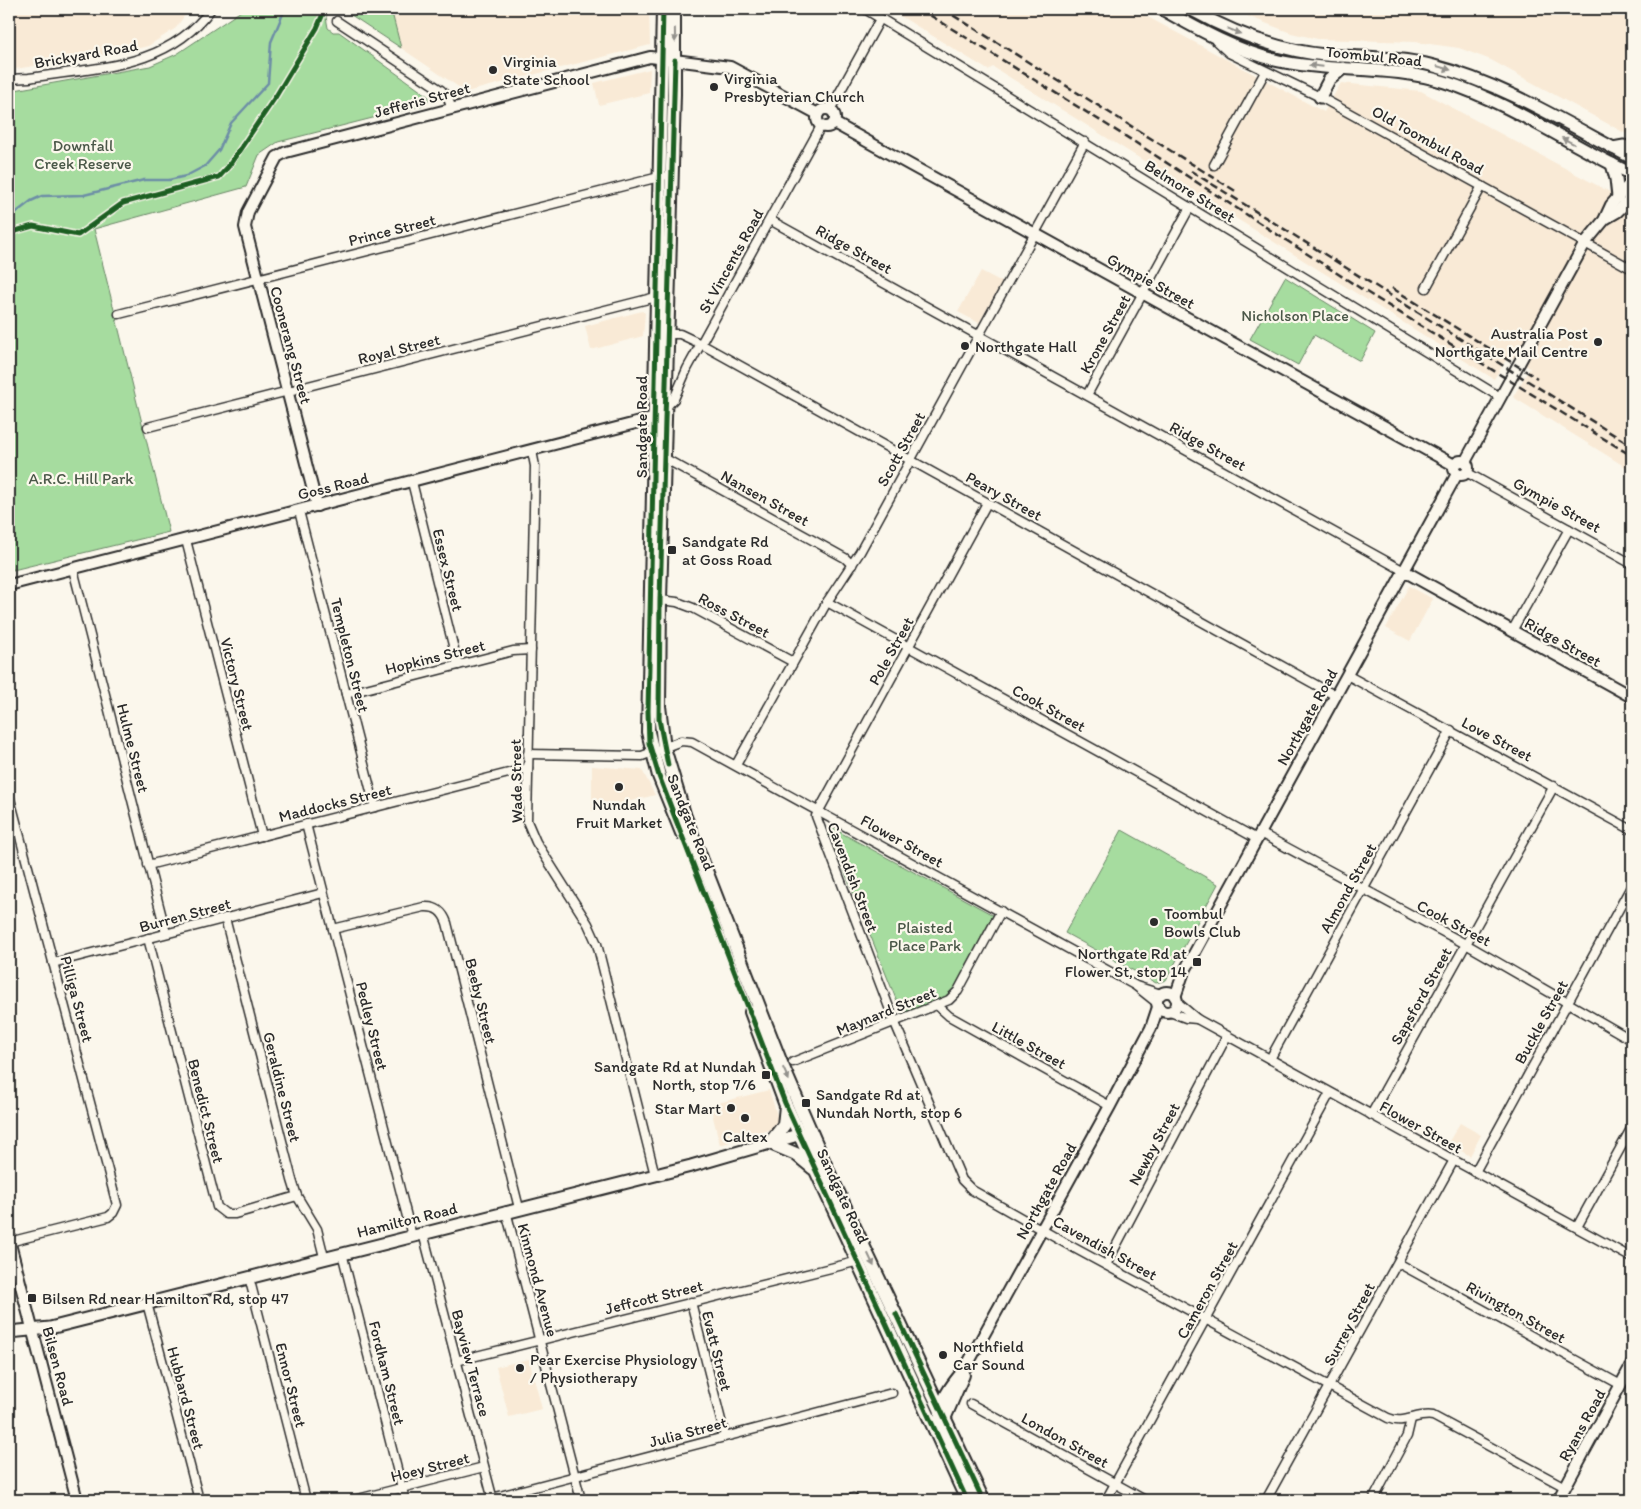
<svg xmlns="http://www.w3.org/2000/svg" width="1641" height="1509" viewBox="0 0 1641 1509" font-family="Itim,sans-serif">
<rect width="100%" height="100%" fill="#fbf7ec"/>
<filter id="ink" filterUnits="userSpaceOnUse"><feTurbulence type="fractalNoise" baseFrequency=".02" numOctaves="2"/><feDisplacementMap in="SourceGraphic" scale="10" xChannelSelector="R" yChannelSelector="G"/><feConvolveMatrix kernelMatrix="1 2 1 2 8 2 1 2 1" color-interpolation-filters="sRGB"/></filter>
<g filter="url(#ink)">
<g fill="#f9ead6">
<polygon points="9,9 189,9 176,28 148,46 128,51 9,70"/>
<polygon points="391,9 649,9 650,45 466,92 401,48"/>
<polygon points="889,9 1133,9 1324,112 1341,83 1421,91 1632,204 1632,471 1513,397 1530,368 1509,355 1494,379 993,67 988,70"/>
<polygon points="1230,9 1632,9 1632,137 1491,60 1459,48 1415,42 1318,39 1291,33"/>
<polygon points="650,69 649,93 599,105 594,83"/>
<polygon points="981,271 1002,282 979,323 958,312"/>
<polygon points="642,311 645,313 643,336 591,350 585,326"/>
<polygon points="1409,586 1433,599 1410,641 1386,628"/>
<polygon points="592,766 642,770 655,795 592,811"/>
<polygon points="769,1090 777,1115 777,1121 774,1127 769,1130 720,1145 710,1105"/>
<polygon points="1460,1123 1481,1135 1470,1156 1448,1143"/>
<polygon points="529,1359 542,1409 509,1417 496,1367"/>
</g>
<g fill="#a6dc9f" stroke="#688465">
<polygon points="244,9 334,9 329,11 326,17 328,28 333,32 339,32 429,97 428,102 420,106 278,142 259,155 246,187 94,229 169,532 13,570 9,553 9,91 150,66 177,54"/>
<polygon points="342,9 391,9 401,48"/>
<polygon points="1285,277 1375,333 1360,361 1314,335 1298,365 1250,339"/>
<polygon points="834,829 993,915 950,996 902,1014 828,830"/>
<polygon points="1122,830 1218,884 1166,980 1156,983 1065,933"/>
</g>
<g fill="none" stroke-linecap="round" stroke-linejoin="round">
<polyline stroke="#6d8ea6" stroke-width="2.5" points="9,218 31,201 42,196 84,195 144,180 169,180 186,176 205,166 219,150 231,123 268,83 271,42 285,9"/>
<g stroke="#2b2b2b" stroke-width="11">
<g id="minor">
<polyline points="865,9 1500,397"/>
<polyline points="337,21 441,90 448,98 451,107"/>
<polyline points="1216,41 1229,53 1320,97 1632,269"/>
<path d="M9,79l20,-1c67,-11 138,-9 182,-69"/>
<polyline points="830,110 880,19"/>
<polyline points="1214,165 1265,72"/>
<polyline points="770,220 1404,571"/>
<polyline points="1426,288 1482,186"/>
<polyline points="119,314 663,176"/>
<polyline points="664,334 680,334 701,344 1336,696"/>
<polyline points="1087,395 1190,207"/>
<polyline points="665,408 674,399 687,369 821,126"/>
<polyline points="148,427 656,297"/>
<polyline points="532,451 535,466 527,821 536,842 588,924 597,944 655,1175"/>
<polyline points="664,458 845,558 852,565"/>
<polyline points="1466,472 1632,564"/>
<polyline points="412,482 458,665"/>
<path d="M987,503l-171,313 79,207 67,157 10,10 93,53 323,175c16,7 29,-5 45,-2l132,71"/>
<polyline points="299,511 375,807"/>
<polyline points="186,540 262,836"/>
<polyline points="73,569 166,933"/>
<polyline points="660,600 677,602 693,608 793,662"/>
<polyline points="827,602 1257,839"/>
<polyline points="1512,631 1569,529"/>
<polyline points="1347,675 1632,830"/>
<polyline points="346,694 513,651 531,650"/>
<polyline points="528,754 642,756 681,741 692,742 1136,986 1161,994"/>
<polyline points="736,765 827,602 860,552 1085,142"/>
<polyline points="9,795 117,1205 113,1213 108,1217 9,1242"/>
<polyline points="306,824 412,1236"/>
<polyline points="1260,833 1471,947 1632,1040"/>
<polyline points="148,865 528,768"/>
<polyline points="225,918 292,1180 297,1196 317,1229 324,1257"/>
<path d="M333,929l91,-22c13,-1 19,5 23,16l72,285"/>
<polyline points="148,938 217,1207 226,1214 235,1214 297,1196"/>
<polyline points="53,963 323,893"/>
<polyline points="1137,987 1157,1003"/>
<polyline points="1177,1002 1197,1019 1632,1258"/>
<polyline points="938,1006 949,1016 1110,1106"/>
<polyline points="1170,1012 1186,1018 1197,1019"/>
<polyline points="1270,1059 1451,730"/>
<polyline points="793,1062 949,1000 958,991 1001,911"/>
<polyline points="1371,1115 1554,786"/>
<polyline points="1475,1172 1632,885"/>
<polyline points="506,1211 581,1500"/>
<polyline points="1577,1227 1632,1127"/>
<polyline points="423,1233 493,1500"/>
<polyline points="342,1253 405,1500"/>
<polyline points="1398,1263 1621,1385"/>
<polyline points="1106,1265 1227,1036"/>
<polyline points="249,1277 306,1500"/>
<polyline points="691,1302 725,1436"/>
<polyline points="147,1303 199,1500"/>
<polyline points="456,1361 859,1261"/>
<polyline points="971,1404 1145,1500"/>
<polyline points="492,1498 892,1393"/>
<polyline points="853,1498 854,1500"/>
<polyline points="354,1500 484,1467"/>
<polyline points="1106,1500 1330,1093"/>
<polyline points="1266,1500 1454,1160"/>
<polyline points="1373,1500 1407,1436 1411,1419"/>
</g>
</g>
<g stroke="#2b2b2b" stroke-width="14">
<g id="tertiary">
<circle cx="826" cy="118" r="9"/>
<polyline points="834,123 1454,465"/>
<polyline points="1605,218 1611,205 1632,181"/>
<circle cx="1461" cy="468" r="7"/>
<polyline points="1465,462 1585,243 1605,219 1617,212 1632,197"/>
<polyline points="317,506 245,227 248,212 277,157 286,152 650,57 730,67 818,114"/>
<polyline points="1404,571 1632,697"/>
<polyline points="9,585 659,417"/>
<circle cx="1167" cy="1002" r="10"/>
<polyline points="1175,997 1183,974 1457,474"/>
<polyline points="9,1240 77,1500"/>
<polyline points="945,1419 964,1375"/>
<path d="M975,1500c-11,-22 -38,-67 -35,-90 3,-16 16,-31 26,-43l144,-261 41,-78 7,-21"/>
<polyline points="1558,1500 1632,1364"/>
</g>
</g>
<g stroke="#2b2b2b" stroke-width="15">
<g id="secondary">
<path d="M1162,9c37,21 75,42 117,52 55,12 111,4 166,21 62,19 127,64 187,92"/>
<path d="M1190,9c43,24 86,41 135,46 37,3 73,1 109,11 70,18 135,59 198,92"/>
<polyline points="1320,97 1329,80 1343,68"/>
<polyline points="1613,148 1624,146 1632,148"/>
<polyline points="1612,164 1616,179 1618,197"/>
<polyline points="9,1332 50,1328 691,1166 808,1132"/>
</g>
</g>
<g stroke="#2b2b2b" stroke-width="16">
<g id="trunk">
<polyline points="663,9 648,732 659,776 682,833"/>
<polyline points="674,9 674,94 660,600 659,706 664,748 685,817 781,1063 827,1169 983,1500"/>
<polyline points="751,1012 785,1103 967,1500"/>
<polyline points="786,1106 784,1125 770,1143 796,1154 813,1168"/>
</g>
</g>
<use href="#minor" stroke="#fbf7ec" stroke-width="8"/>
<use href="#tertiary" stroke="#fbf7ec" stroke-width="10"/>
<use href="#secondary" stroke="#fbf7ec" stroke-width="11"/>
<use href="#trunk" stroke="#fbf7ec" stroke-width="12"/>
<g stroke="#2b2b2b" stroke-width="2.5" stroke-dasharray="8 4" stroke-linecap="butt">
<polyline points="920,9 1133,141 1363,290 1632,456"/>
<polyline points="943,9 1237,192"/>
<polyline points="1191,171 1632,446"/>
<polyline points="1392,288 1537,378"/>
</g>
<g stroke="#fbf7ec" stroke-width="8">
<g id="cycleway">
<polyline points="663,9 648,711 649,743 659,776 785,1103 967,1500"/>
<polyline points="9,233 33,226 78,235 123,203 219,177 228,167 276,96 317,28 325,9"/>
<polyline points="668,765 659,719 660,600 675,60"/>
<polyline points="896,1314 983,1500"/>
</g>
</g>
<use href="#cycleway" stroke="#1b5e20" stroke-width="5"/>
</g>
<defs><path id="oneway-solid" d="M-6-.8H1V-3.2L6.5 0L1 3.2V.8H-6Z" transform="scale(1.25)"/></defs>
<g fill="#93918c">
<use href="#oneway-solid" transform="translate(1234 31) rotate(23)"/>
<use href="#oneway-solid" transform="translate(675 35) rotate(89)"/>
<use href="#oneway-solid" transform="translate(1316 66) rotate(-174)"/>
<use href="#oneway-solid" transform="translate(1444 68) rotate(16)"/>
<use href="#oneway-solid" transform="translate(1568 141) rotate(-153)"/>
<use href="#oneway-solid" transform="translate(786 1074) rotate(65)"/>
<use href="#oneway-solid" transform="translate(871 1260) rotate(65)"/>
</g>
</g>
<g fill="#2b2b2b" stroke="#fbf7ec" stroke-width="2">
<circle cx="493" cy="70" r="5"/>
<circle cx="714" cy="87" r="5"/>
<circle cx="1598" cy="342" r="5"/>
<circle cx="965" cy="346" r="5"/>
<rect x="667" y="545" width="10" height="10" rx="2.5"/>
<circle cx="619" cy="787" r="5"/>
<circle cx="1154" cy="922" r="5"/>
<rect x="1192" y="957" width="10" height="10" rx="2.5"/>
<rect x="761" y="1070" width="10" height="10" rx="2.5"/>
<rect x="801" y="1098" width="10" height="10" rx="2.5"/>
<circle cx="731" cy="1108" r="5"/>
<circle cx="745" cy="1118" r="5"/>
<rect x="27" y="1293" width="10" height="10" rx="2.5"/>
<circle cx="943" cy="1355" r="5"/>
<circle cx="520" cy="1368" r="5"/>
</g>
<g text-anchor="middle" dominant-baseline="central" stroke-width="4.5" stroke-linejoin="round" paint-order="stroke">
<g font-size="16" fill="#2b2b2b" stroke="#fbf7ec">
<text transform="translate(86 54) rotate(-10)">Brickyard Road</text>
<text transform="translate(1374 56) rotate(6)">Toombul Road</text>
<text transform="translate(422 100) rotate(-15)">Jefferis Street</text>
<text transform="translate(1428 140) rotate(29)">Old Toombul Road</text>
<text transform="translate(1190 191) rotate(32)">Belmore Street</text>
<text transform="translate(392 230) rotate(-14)">Prince Street</text>
<text transform="translate(854 249) rotate(29)">Ridge Street</text>
<text transform="translate(731 261) rotate(-61)">St Vincents Road</text>
<text transform="translate(1151 281) rotate(29)">Gympie Street</text>
<text transform="translate(1105 334) rotate(-61)">Krone Street</text>
<text transform="translate(291 345) rotate(75)">Coonerang Street</text>
<text transform="translate(399 349) rotate(-14)">Royal Street</text>
<text transform="translate(641 427) rotate(-90)">Sandgate Road</text>
<text transform="translate(1208 446) rotate(29)">Ridge Street</text>
<text transform="translate(901 449) rotate(-61)">Scott Street</text>
<text transform="translate(333 486) rotate(-14)">Goss Road</text>
<text transform="translate(1004 496) rotate(29)">Peary Street</text>
<text transform="translate(765 498) rotate(29)">Nansen Street</text>
<text transform="translate(1557 505) rotate(29)">Gympie Street</text>
<text transform="translate(448 570) rotate(76)">Essex Street</text>
<text transform="translate(734 615) rotate(28)">Ross Street</text>
<text transform="translate(1563 642) rotate(29)">Ridge Street</text>
<text transform="translate(891 651) rotate(-61)">Pole Street</text>
<text transform="translate(350 655) rotate(76)">Templeton Street</text>
<text transform="translate(435 657) rotate(-14)">Hopkins Street</text>
<text transform="translate(237 684) rotate(76)">Victory Street</text>
<text transform="translate(1049 708) rotate(29)">Cook Street</text>
<text transform="translate(1307 717) rotate(-61)">Northgate Road</text>
<text transform="translate(1497 739) rotate(28)">Love Street</text>
<text transform="translate(133 748) rotate(76)">Hulme Street</text>
<text transform="translate(516 781) rotate(-91)">Wade Street</text>
<text transform="translate(335 803) rotate(-14)">Maddocks Street</text>
<text transform="translate(691 822) rotate(68)">Sandgate Road</text>
<text transform="translate(902 841) rotate(29)">Flower Street</text>
<text transform="translate(853 877) rotate(69)">Cavendish Street</text>
<text transform="translate(1348 888) rotate(-61)">Almond Street</text>
<text transform="translate(185 915) rotate(-15)">Burren Street</text>
<text transform="translate(1454 923) rotate(28)">Cook Street</text>
<text transform="translate(1421 996) rotate(-61)">Sapsford Street</text>
<text transform="translate(77 999) rotate(75)">Pilliga Street</text>
<text transform="translate(481 1001) rotate(76)">Beeby Street</text>
<text transform="translate(886 1011) rotate(-22)">Maynard Street</text>
<text transform="translate(1541 1022) rotate(-61)">Buckle Street</text>
<text transform="translate(372 1026) rotate(76)">Pedley Street</text>
<text transform="translate(1029 1045) rotate(29)">Little Street</text>
<text transform="translate(282 1087) rotate(76)">Geraldine Street</text>
<text transform="translate(206 1111) rotate(76)">Benedict Street</text>
<text transform="translate(1421 1127) rotate(29)">Flower Street</text>
<text transform="translate(1154 1144) rotate(-62)">Newby Street</text>
<text transform="translate(1046 1191) rotate(-61)">Northgate Road</text>
<text transform="translate(843 1196) rotate(65)">Sandgate Road</text>
<text transform="translate(407 1220) rotate(-14)">Hamilton Road</text>
<text transform="translate(1105 1248) rotate(29)">Cavendish Street</text>
<text transform="translate(538 1280) rotate(75)">Kinmond Avenue</text>
<text transform="translate(1207 1290) rotate(-61)">Cameron Street</text>
<text transform="translate(654 1297) rotate(-14)">Jeffcott Street</text>
<text transform="translate(1516 1312) rotate(29)">Rivington Street</text>
<text transform="translate(1349 1324) rotate(-62)">Surrey Street</text>
<text transform="translate(717 1351) rotate(76)">Evatt Street</text>
<text transform="translate(471 1363) rotate(75)">Bayview Terrace</text>
<text transform="translate(58 1366) rotate(75)">Bilsen Road</text>
<text transform="translate(387 1373) rotate(76)">Fordham Street</text>
<text transform="translate(291 1385) rotate(76)">Ennor Street</text>
<text transform="translate(186 1398) rotate(75)">Hubbard Street</text>
<text transform="translate(1582 1425) rotate(-61)">Ryans Road</text>
<text transform="translate(688 1432) rotate(-15)">Julia Street</text>
<text transform="translate(1065 1440) rotate(29)">London Street</text>
<text transform="translate(430 1467) rotate(-14)">Hoey Street</text>
</g>
<g font-size="16" fill="#2b2b2b" stroke="#fbf7ec" text-anchor="start">
<text x="503" y="61">Virginia<tspan x="503" dy="18">State School</tspan></text>
<text x="724" y="78">Virginia<tspan x="724" dy="18">Presbyterian Church</tspan></text>
<text x="1588" y="333" text-anchor="end">Australia Post<tspan x="1588" dy="18">Northgate Mail Centre</tspan></text>
<text x="975" y="346">Northgate Hall</text>
<text x="682" y="541">Sandgate Rd<tspan x="682" dy="18">at Goss Road</tspan></text>
<text x="619" y="804" text-anchor="middle">Nundah<tspan x="619" dy="18">Fruit Market</tspan></text>
<text x="1164" y="913">Toombul<tspan x="1164" dy="18">Bowls Club</tspan></text>
<text x="1187" y="953" text-anchor="end">Northgate Rd at<tspan x="1187" dy="18">Flower St, stop 14</tspan></text>
<text x="756" y="1066" text-anchor="end">Sandgate Rd at Nundah<tspan x="756" dy="18">North, stop 7/6</tspan></text>
<text x="816" y="1094">Sandgate Rd at<tspan x="816" dy="18">Nundah North, stop 6</tspan></text>
<text x="721" y="1108" text-anchor="end">Star Mart</text>
<text x="745" y="1136" text-anchor="middle">Caltex</text>
<text x="42" y="1298">Bilsen Rd near Hamilton Rd, stop 47</text>
<text x="953" y="1346">Northfield<tspan x="953" dy="18">Car Sound</tspan></text>
<text x="530" y="1359">Pear Exercise Physiology<tspan x="530" dy="18">/ Physiotherapy</tspan></text>
</g>
<g font-size="16" fill="#4a5748" stroke="#fbf7ec">
<text x="83" y="145">Downfall<tspan x="83" dy="18">Creek Reserve</tspan></text>
<text x="1295" y="315">Nicholson Place</text>
<text x="81" y="478">A.R.C. Hill Park</text>
<text x="925" y="927">Plaisted<tspan x="925" dy="18">Place Park</tspan></text>
</g>
</g>
<rect width="1641" height="1509" fill="none" stroke="#fbf7ec" stroke-width="30"/>
<rect x="15" y="15" width="1611" height="1479" fill="none" stroke="#2b2b2b" stroke-width="2" filter="url(#ink)"/>
</svg>
